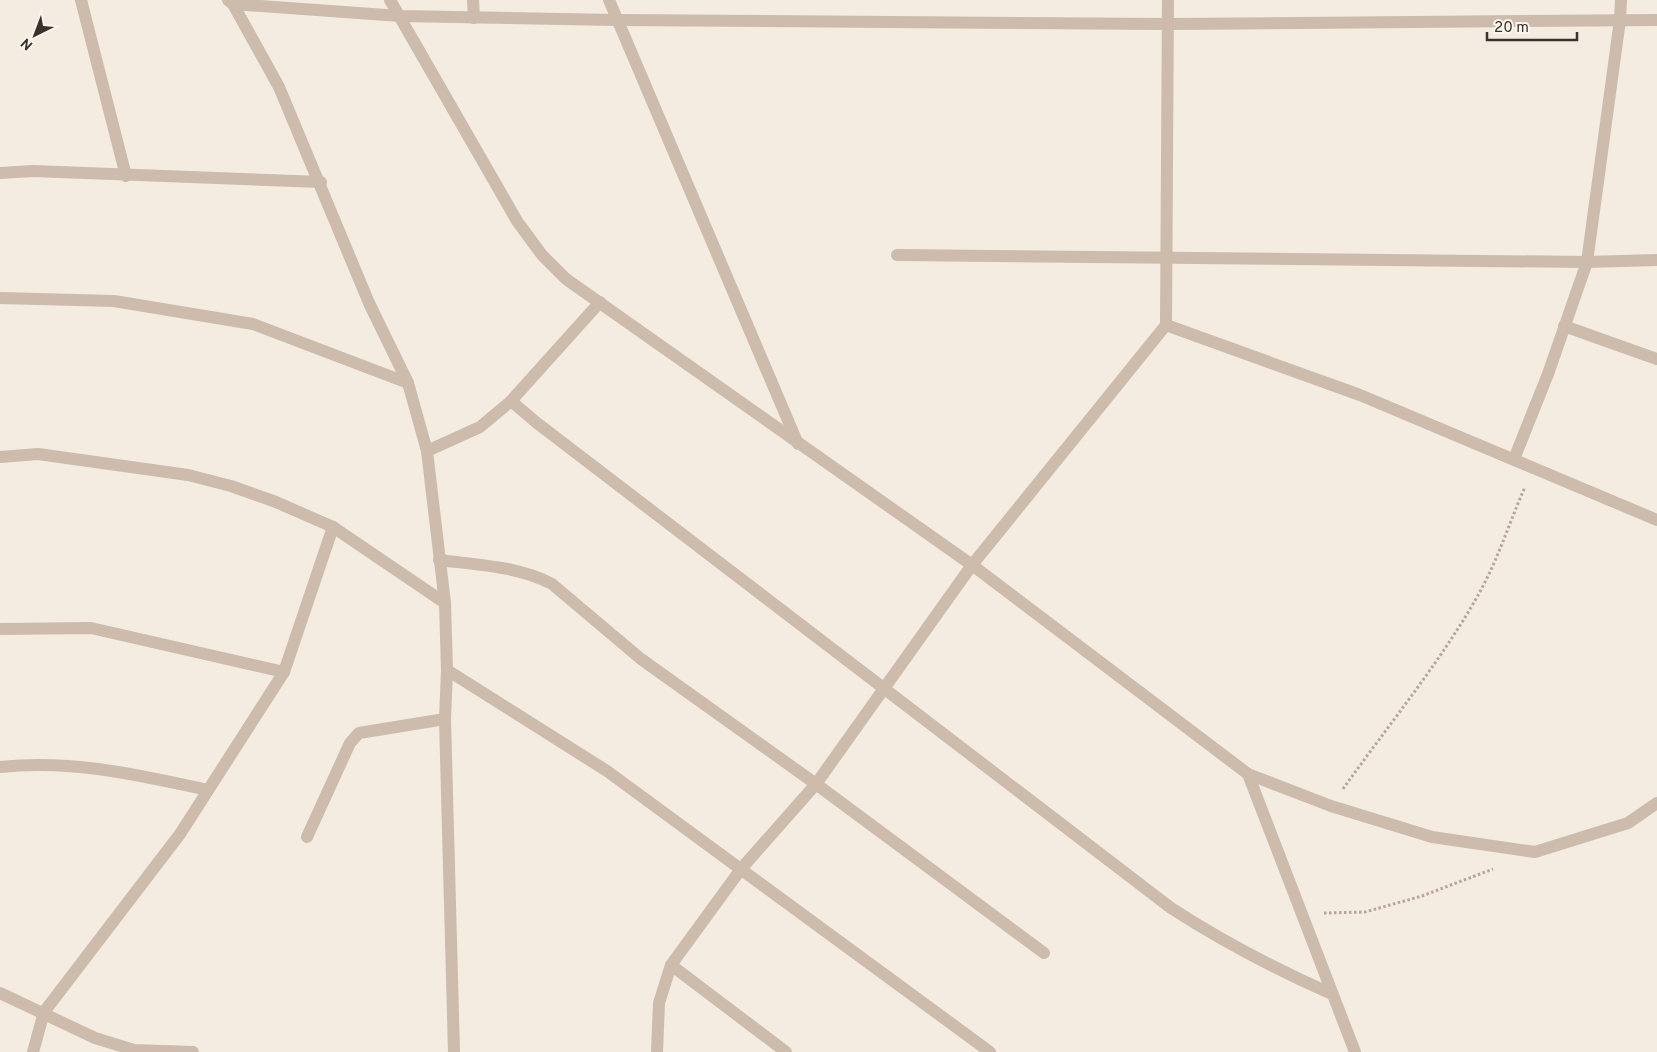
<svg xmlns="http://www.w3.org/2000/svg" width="1657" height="1052" viewBox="0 0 1657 1052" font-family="Overpass,sans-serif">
<rect width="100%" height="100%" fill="#f4ebe1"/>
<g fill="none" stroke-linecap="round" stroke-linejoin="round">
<g stroke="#b9a596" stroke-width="3" stroke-dasharray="2.5 2.5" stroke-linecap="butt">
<path d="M1343,789c46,-65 101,-131 139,-201 17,-32 28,-67 43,-101"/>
<polyline points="1324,913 1365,912 1422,896 1493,869"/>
</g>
<polyline stroke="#cdbbac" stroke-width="12" points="81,0 126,176"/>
<g stroke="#cdbbac" stroke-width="12">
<polyline points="228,0 233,4 279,87 369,303 408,383 427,451 445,603 447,670 445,719 454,1052"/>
<polyline points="390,0 517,221 542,255 566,279 972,565 1248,774 1331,806 1432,837 1535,852 1628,823 1657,803"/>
<polyline points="473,0 474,18"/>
<polyline points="609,0 798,444"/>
<polyline points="233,4 400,16 616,20 1168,24 1657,20"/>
<polyline points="0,173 33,171 321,182"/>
<polyline points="897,255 1587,262 1657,260"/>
<polyline points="0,298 114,301 253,324 408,383"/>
<polyline points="1166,325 1360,395 1657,520"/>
<polyline points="1564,326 1657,359"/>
<polyline points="511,401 600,302"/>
<path d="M427,451l53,-24 31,-26 26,22 634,485c54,35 102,60 161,86"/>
<polyline points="0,457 38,454 188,475 231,486 276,502 333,527 445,603"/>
<polyline points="1514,459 1548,374 1587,262 1620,20 1621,0"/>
<path d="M439,560c38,5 79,6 113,24l89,75 175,125 228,169"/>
<polyline points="0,629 91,628 284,672"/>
<polyline points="447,670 607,771 990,1052"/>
<path d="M0,767c71,-8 138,8 208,23"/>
<polyline points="1248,774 1355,1052"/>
<polyline points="307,837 350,743 359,733 445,719"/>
<polyline points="671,965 786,1052"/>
<polyline points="0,993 95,1038 134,1050 193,1052"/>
<polyline points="33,1052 44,1012 180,834 284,672 333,527"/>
<polyline points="657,1052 659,1003 671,965 741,869 816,784 972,565 1166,325 1168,0"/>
</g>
</g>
<g transform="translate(35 35) rotate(222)" stroke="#fbf5ee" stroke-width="4" paint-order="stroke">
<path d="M0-4L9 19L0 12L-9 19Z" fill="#3b302b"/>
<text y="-8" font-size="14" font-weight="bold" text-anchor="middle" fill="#3b302b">N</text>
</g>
<path d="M1487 32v8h90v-8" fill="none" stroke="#3b302b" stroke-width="2.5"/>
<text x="1494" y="32" font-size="15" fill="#3b302b" stroke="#fbf5ee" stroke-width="4" paint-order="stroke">20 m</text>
</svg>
